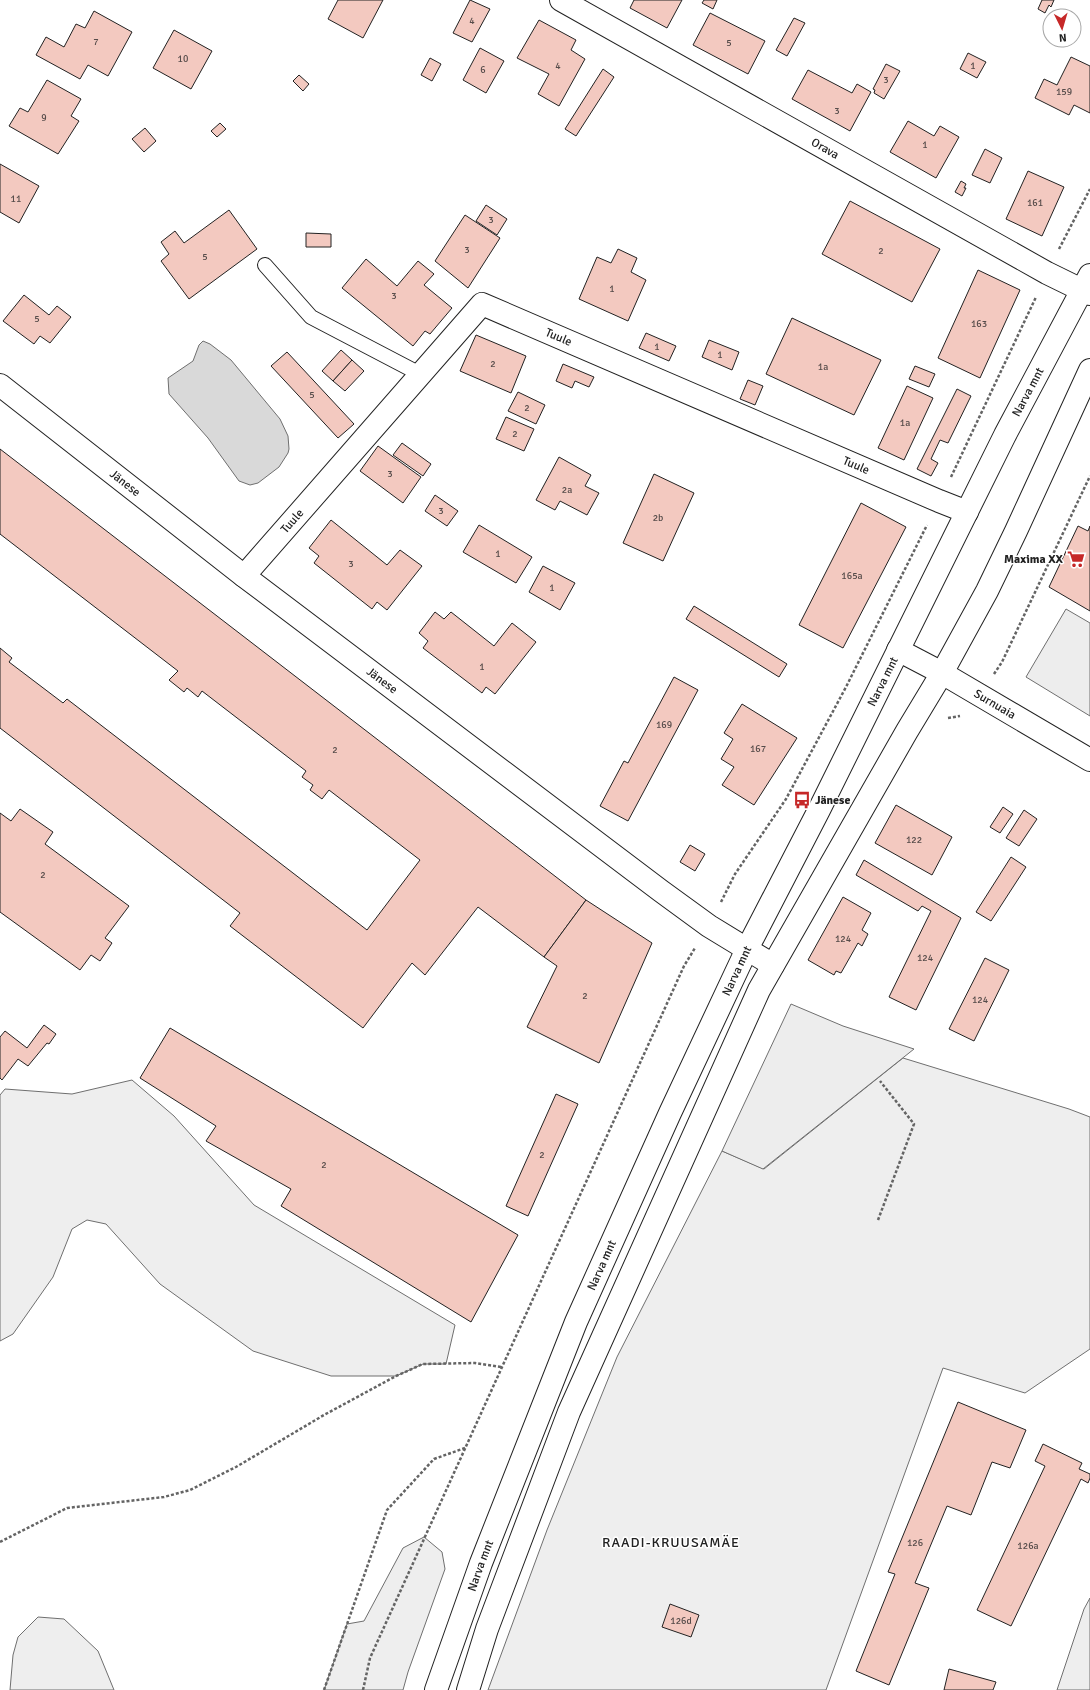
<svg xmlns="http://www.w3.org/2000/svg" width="1090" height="1690" viewBox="0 0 1090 1690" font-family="Signika,sans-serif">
<rect width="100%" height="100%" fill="#fff"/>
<g fill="#eee" stroke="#6f6f6f">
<polygon points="903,1058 1069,1109 1090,1117 1090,1349 1025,1393 943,1368 826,1690 488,1690 547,1530 617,1357 722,1151 764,1169"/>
<polygon points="132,1080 174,1116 254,1205 455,1325 446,1364 423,1364 396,1376 331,1376 253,1351 160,1284 106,1224 87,1220 72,1229 53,1277 13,1334 0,1341 0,1095 5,1089 72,1094"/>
<polygon points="424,1537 442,1552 445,1569 408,1672 403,1690 324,1690 347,1624 364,1621 403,1548"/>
<polygon points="1090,1598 1090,1690 1057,1690 1084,1609"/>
<polygon points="38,1617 64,1619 98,1651 114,1690 10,1690 13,1655 18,1637"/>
</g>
<g fill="#ededed" stroke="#6f6f6f">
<polygon points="1066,609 1090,623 1090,716 1026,677"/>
<polygon points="791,1004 843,1026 914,1049 763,1169 722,1151"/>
</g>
<polygon fill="#d9d9d9" stroke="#6f6f6f" points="203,341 210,344 231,360 280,419 288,436 289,449 288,453 279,467 258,483 250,485 239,481 208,438 169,394 168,378 193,361 199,345"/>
<g fill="#f3c9c0" stroke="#222">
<polygon points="338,0 383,0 363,38 328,19"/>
<polygon points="470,0 490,9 472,42 453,33"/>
<polygon points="634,0 682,0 667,28 630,8"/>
<polygon points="704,0 717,0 713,9 702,3"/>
<polygon points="1042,0 1054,0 1051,7 1049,5 1045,13 1038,9"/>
<polygon points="94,11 132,32 108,76 88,65 80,79 36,55 46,37 64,47 76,24 85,28"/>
<polygon points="710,13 765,41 748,74 693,45"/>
<polygon points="794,18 805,23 787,56 776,50"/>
<polygon points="539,20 576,40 571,50 585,59 559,106 538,94 549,74 517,58"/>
<polygon points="174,30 212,51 191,89 153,68"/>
<polygon points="480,48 504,61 486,93 463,80"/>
<polygon points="968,53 986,62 977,78 960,69"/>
<polygon points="1071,57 1090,66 1090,113 1074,105 1069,115 1035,98 1044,79 1057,85"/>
<polygon points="430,58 441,64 432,81 421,75"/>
<polygon points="886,64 900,71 884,99 874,93 875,90 873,89"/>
<polygon points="603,69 614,77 576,136 565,129"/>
<polygon points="808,70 852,93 857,84 871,92 850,131 792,99"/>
<polygon points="299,75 309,84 303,91 293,81"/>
<polygon points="47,80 81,99 71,116 79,121 58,154 9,126 20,108 28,112"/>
<polygon points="908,121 934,136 940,126 959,137 936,178 890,152"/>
<polygon points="220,123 226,129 217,137 211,131"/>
<polygon points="145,128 156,141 144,152 132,139"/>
<polygon points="985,149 1002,158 990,183 972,175"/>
<polygon points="0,164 39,186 19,223 0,212"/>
<polygon points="1028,171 1064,187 1042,236 1006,219"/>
<polygon points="961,181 966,184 964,188 966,188 962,196 955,192"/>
<polygon points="850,201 940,249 912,302 822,254"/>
<polygon points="486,205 507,219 497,235 476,221"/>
<polygon points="229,210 257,249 189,299 161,261 169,254 161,242 175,231 184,243"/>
<polygon points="465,215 500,238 468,288 435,261"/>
<polygon points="306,233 331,234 331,247 306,247"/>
<polygon points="618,249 637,258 631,272 646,280 628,321 579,299 597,257 611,263"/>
<polygon points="366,259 397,286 418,261 434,274 424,285 452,308 430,334 425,331 413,346 342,288"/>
<polygon points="978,270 1020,290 980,378 938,358"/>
<polygon points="24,295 49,315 57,306 71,317 50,343 40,336 34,344 3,321"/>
<polygon points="792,318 881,360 854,415 766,374"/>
<polygon points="646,333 676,346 669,361 639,348"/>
<polygon points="476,335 526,356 511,393 460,371"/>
<polygon points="709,340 739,352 732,370 702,357"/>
<polygon points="341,350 352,360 333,381 322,371"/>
<polygon points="287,352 354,424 338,438 271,366"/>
<polygon points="352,360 364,371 345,391 333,381"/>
<polygon points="563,364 594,377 589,387 575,381 572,388 556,381"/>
<polygon points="915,366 935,374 929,387 909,379"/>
<polygon points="748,380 763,386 755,405 740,399"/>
<polygon points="907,386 933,398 904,460 878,448"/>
<polygon points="957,389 971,396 948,443 940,440 931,459 938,463 931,476 917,469"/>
<polygon points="518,392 545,405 536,424 508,411"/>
<polygon points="506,417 534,429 524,451 496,439"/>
<polygon points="402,443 431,464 423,476 393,455"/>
<polygon points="378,446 421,477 403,503 360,471"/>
<polygon points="0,449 586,900 544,957 478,907 425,975 412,963 363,1028 230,926 240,913 0,728 0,648 12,658 9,662 63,703 67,699 367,930 420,860 329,790 322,799 310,790 313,785 302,777 306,771 202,691 198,697 187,688 184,692 169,680 178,671 0,534"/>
<polygon points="559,457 591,475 585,486 599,493 587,515 560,501 555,510 536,500"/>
<polygon points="654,474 694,493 663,561 623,543"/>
<polygon points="435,495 458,511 447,526 425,511"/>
<polygon points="861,503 906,527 843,648 799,625"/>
<polygon points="331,520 387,565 400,550 422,566 387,610 377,602 372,609 314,563 319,556 309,548"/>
<polygon points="479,525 532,557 516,583 463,552"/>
<polygon points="1078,526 1088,531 1090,526 1090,611 1049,587"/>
<polygon points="543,566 575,583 560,610 529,592"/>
<polygon points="694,606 787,664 779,677 686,619"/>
<polygon points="435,612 444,619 451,612 494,646 512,623 536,642 495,694 486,687 482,693 423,648 428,641 419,633"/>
<polygon points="674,677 698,690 628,821 600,806 624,761 628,763"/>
<polygon points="742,704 797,738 754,805 722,785 734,767 721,759 733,739 724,733"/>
<polygon points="896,805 952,837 932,875 875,843"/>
<polygon points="1003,807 1013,814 1000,833 990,827"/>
<polygon points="20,809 53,832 45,844 129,906 105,938 112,943 100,961 91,955 80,970 0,912 0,813 11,821"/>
<polygon points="1024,810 1037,819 1019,846 1006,838"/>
<polygon points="690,845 705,854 695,871 680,862"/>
<polygon points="1011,857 1026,867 991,921 976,912"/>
<polygon points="864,860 961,918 916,1010 889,997 931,911 922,906 918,911 856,875"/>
<polygon points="843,897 871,913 862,930 868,934 862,946 858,943 841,973 836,971 834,975 808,960"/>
<polygon points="586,900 652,943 599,1063 527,1027 557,966 544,957"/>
<polygon points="985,958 1009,970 974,1041 949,1029"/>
<polygon points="44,1025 56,1034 49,1044 47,1043 28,1066 18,1059 2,1080 0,1078 0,1037 5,1031 27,1048"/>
<polygon points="170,1028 518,1235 471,1322 281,1206 291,1189 206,1141 216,1126 140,1078"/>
<polygon points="556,1094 578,1104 528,1216 506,1206"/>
<polygon points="958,1402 1026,1430 1010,1468 992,1462 971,1515 947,1506 915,1583 929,1588 889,1685 856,1671 895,1574 888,1572"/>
<polygon points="1043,1444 1082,1463 1079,1469 1090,1474 1090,1478 1088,1483 1081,1479 1011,1626 977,1610 1045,1466 1035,1461"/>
<polygon points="670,1604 699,1615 691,1637 662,1627"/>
<polygon points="949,1669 996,1682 993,1690 944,1690"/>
</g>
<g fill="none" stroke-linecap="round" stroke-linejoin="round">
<g stroke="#222" stroke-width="16">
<polyline id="service" points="265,265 311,317 420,374"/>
</g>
<g stroke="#222" stroke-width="24">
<g id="minor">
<path id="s1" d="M561,0l486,273 43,21"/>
<path id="s2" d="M0,385l244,191 417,315 48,35 64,39"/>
<path id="s3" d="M244,576l238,-272 457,197 28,11"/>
<path id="s4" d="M898,650l44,23 148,87"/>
</g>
</g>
<g stroke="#222" stroke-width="24">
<g id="secondary">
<path id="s5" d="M436,1690l45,-127 95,-241 94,-209 77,-164 72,-139 186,-375 85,-160"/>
<polyline points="468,1690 487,1629 569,1412 759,990 907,731 942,673 987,591 1016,531 1090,370"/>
</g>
</g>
<g stroke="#646464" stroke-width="2.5" stroke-dasharray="3 2" stroke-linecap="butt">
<polyline points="1059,249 1090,189"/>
<polyline points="951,477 1036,297"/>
<polyline points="994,674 1002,662 1090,476"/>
<polyline points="948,718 960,716"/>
<polyline points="721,902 735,874 786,799 846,687 927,525"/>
<polyline points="878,1220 914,1124 880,1081"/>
<polyline points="0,1542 67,1508 164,1497 190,1490 236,1467 324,1415 396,1376 423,1364 475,1363 501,1367"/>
<polyline points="324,1690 387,1510 434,1459 465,1448"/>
<polyline points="363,1690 370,1658 684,966 695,948"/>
</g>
<use href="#service" stroke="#fff" stroke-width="14"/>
<use href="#minor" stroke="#fff" stroke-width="22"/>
<use href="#secondary" stroke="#fff" stroke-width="22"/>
</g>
<defs>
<g id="supermarket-bare" transform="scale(1.38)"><path d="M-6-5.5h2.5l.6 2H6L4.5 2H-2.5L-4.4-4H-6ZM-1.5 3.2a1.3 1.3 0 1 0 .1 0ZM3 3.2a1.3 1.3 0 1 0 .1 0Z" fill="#c62828" stroke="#fff" stroke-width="2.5" paint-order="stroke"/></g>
<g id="bus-bare" transform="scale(1.38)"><path d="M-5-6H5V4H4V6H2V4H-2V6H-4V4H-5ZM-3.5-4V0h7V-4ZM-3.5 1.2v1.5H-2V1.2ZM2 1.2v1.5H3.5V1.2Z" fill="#c62828" stroke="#fff" stroke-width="2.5" paint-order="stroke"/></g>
</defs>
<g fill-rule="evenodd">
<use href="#supermarket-bare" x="1076" y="559"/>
<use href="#bus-bare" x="802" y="800"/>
</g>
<g text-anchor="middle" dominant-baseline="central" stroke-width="3" stroke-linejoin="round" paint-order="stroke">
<g font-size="10" fill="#564c4a">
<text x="472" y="21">4</text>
<text x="96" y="42">7</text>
<text x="729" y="43">5</text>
<text x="183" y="59">10</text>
<text x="558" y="66">4</text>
<text x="973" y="66">1</text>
<text x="483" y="70">6</text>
<text x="886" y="80">3</text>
<text x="1064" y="92">159</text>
<text x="837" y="111">3</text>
<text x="44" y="118">9</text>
<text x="925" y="145">1</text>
<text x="16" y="199">11</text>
<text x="1035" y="203">161</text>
<text x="491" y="220">3</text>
<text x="467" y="250">3</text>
<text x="881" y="251">2</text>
<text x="205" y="257">5</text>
<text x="612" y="289">1</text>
<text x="394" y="296">3</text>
<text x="37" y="319">5</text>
<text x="979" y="324">163</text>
<text x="657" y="347">1</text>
<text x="720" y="355">1</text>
<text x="493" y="364">2</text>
<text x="823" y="367">1a</text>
<text x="312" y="395">5</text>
<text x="527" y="408">2</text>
<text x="905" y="423">1a</text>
<text x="515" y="434">2</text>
<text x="390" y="474">3</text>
<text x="567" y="490">2a</text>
<text x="441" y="511">3</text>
<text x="658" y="518">2b</text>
<text x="498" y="554">1</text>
<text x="351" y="564">3</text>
<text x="852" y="576">165a</text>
<text x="552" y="588">1</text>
<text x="482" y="667">1</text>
<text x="664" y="725">169</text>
<text x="758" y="749">167</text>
<text x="335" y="750">2</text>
<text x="914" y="840">122</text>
<text x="43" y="875">2</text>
<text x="843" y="939">124</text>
<text x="925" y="958">124</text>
<text x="585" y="996">2</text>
<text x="980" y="1000">124</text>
<text x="542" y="1155">2</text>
<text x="324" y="1165">2</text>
<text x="915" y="1543">126</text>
<text x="1028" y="1546">126a</text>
<text x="681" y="1621">126d</text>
</g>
<g font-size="12" fill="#222" stroke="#fff">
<text stroke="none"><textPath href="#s1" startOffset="303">Orava</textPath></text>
<text stroke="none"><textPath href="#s3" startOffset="445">Tuule</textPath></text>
<text stroke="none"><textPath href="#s5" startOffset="1428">Narva mnt</textPath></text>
<text stroke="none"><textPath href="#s3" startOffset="769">Tuule</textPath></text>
<text stroke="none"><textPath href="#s2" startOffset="159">Jänese</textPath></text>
<text stroke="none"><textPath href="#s3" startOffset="73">Tuule</textPath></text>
<text stroke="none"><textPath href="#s2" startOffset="483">Jänese</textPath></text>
<text stroke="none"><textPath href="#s5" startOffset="1104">Narva mnt</textPath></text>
<text stroke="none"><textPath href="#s4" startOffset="111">Surnuaia</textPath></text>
<text stroke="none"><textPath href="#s5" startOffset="780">Narva mnt</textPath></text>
<text stroke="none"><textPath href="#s5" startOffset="456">Narva mnt</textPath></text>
<text stroke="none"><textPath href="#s5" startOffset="132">Narva mnt</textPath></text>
</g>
<g font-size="12" font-weight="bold" fill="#222" stroke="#fff" text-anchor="end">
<text x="1063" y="559">Maxima XX</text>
<text x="815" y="800" text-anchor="start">Jänese</text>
</g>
<g font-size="14" letter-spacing="1" fill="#222" stroke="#fff">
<text x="671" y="1542">RAADI-KRUUSAMÄE</text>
</g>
</g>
<g transform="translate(1062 28) rotate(175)"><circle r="19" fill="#ffffff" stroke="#a7a7a7"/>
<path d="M0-3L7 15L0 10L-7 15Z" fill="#c62828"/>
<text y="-6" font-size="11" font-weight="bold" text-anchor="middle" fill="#222222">N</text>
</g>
</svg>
